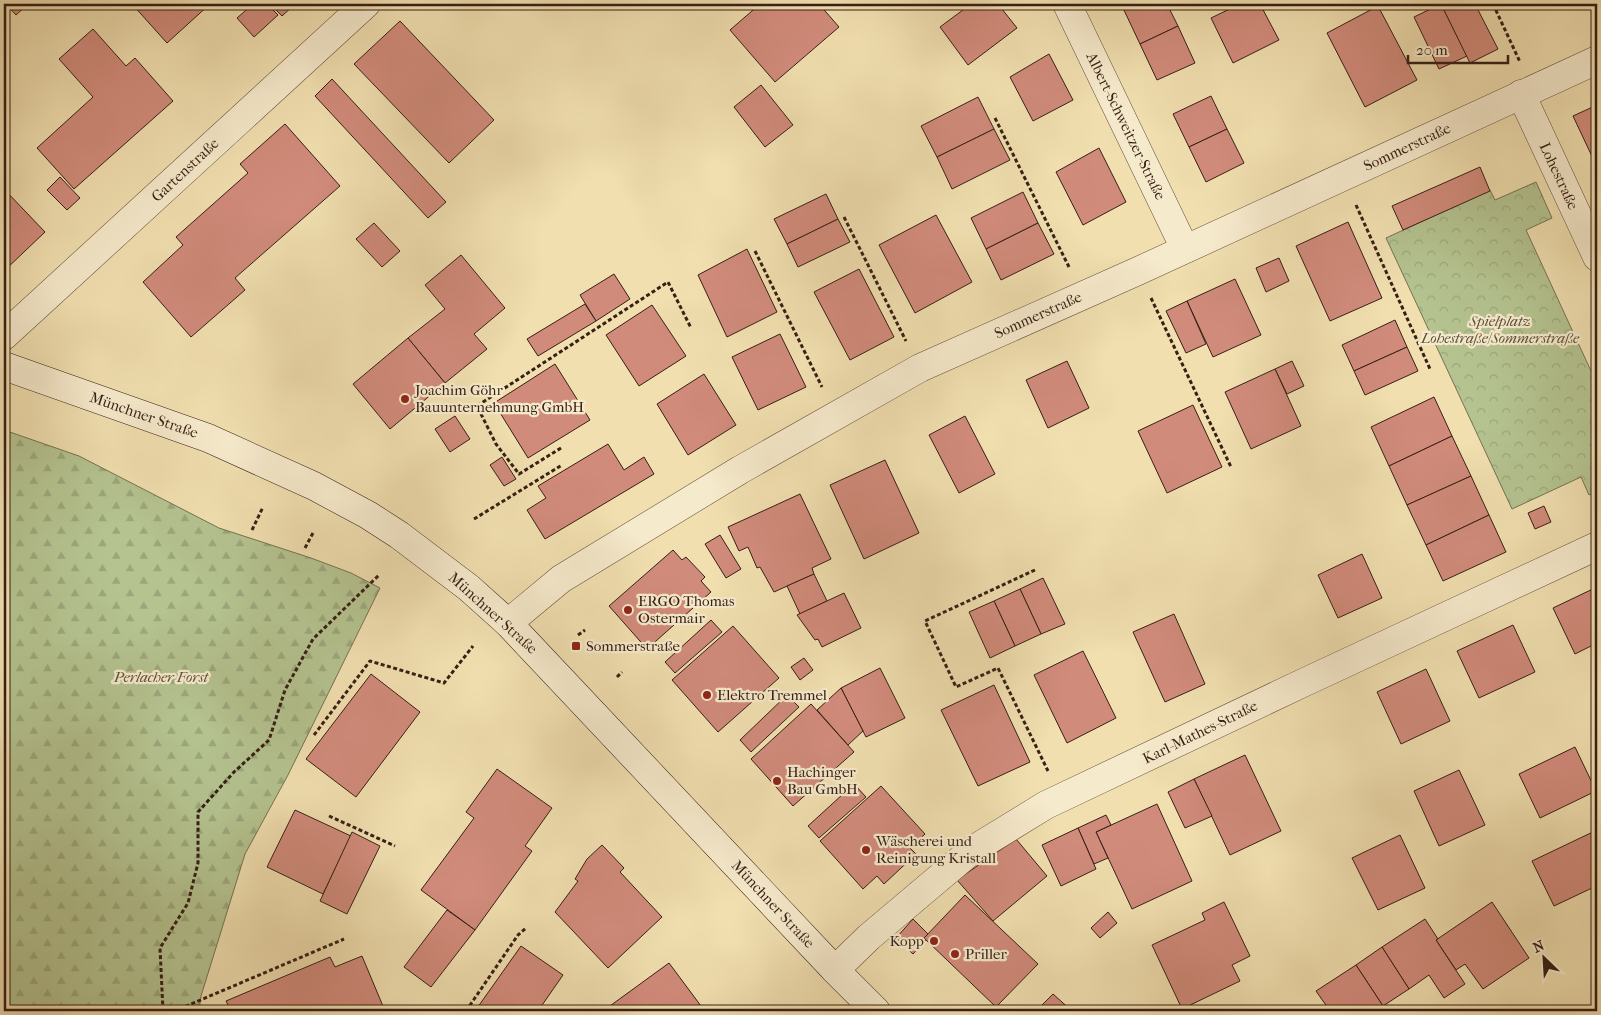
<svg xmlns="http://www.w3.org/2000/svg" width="1601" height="1015" viewBox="0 0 1601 1015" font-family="'IM FELL French Canon',serif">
<defs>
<pattern id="forest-firs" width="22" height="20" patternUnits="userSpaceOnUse" patternTransform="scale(1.25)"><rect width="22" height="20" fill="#b4c390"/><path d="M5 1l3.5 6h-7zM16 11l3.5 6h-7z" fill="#9ba77b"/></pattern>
<pattern id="park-crowns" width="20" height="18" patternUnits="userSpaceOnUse" patternTransform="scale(1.25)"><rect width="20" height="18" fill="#b4c390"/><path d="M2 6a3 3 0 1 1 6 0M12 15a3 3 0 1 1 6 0" fill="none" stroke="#9ba77b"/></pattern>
</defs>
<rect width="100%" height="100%" fill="#f1dfb0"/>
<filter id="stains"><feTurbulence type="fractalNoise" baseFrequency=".004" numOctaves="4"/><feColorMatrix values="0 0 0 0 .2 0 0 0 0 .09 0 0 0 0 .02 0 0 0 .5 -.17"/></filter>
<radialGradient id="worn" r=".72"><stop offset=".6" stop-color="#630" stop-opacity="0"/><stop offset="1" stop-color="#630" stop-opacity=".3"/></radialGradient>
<polygon fill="url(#forest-firs)" stroke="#757152" points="4,430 79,456 219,528 311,558 351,573 380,588 288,775 245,854 201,996 199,1011 4,1011"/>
<polygon fill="url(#park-crowns)" stroke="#757152" points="1536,182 1552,218 1526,230 1597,384 1597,491 1589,495 1581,477 1512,509 1386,238 1490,190 1495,200"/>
<g fill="#d18b7b" stroke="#361f14">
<polygon points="6,4 28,4 16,15"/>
<polygon points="132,4 210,4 167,43"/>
<polygon points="253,4 267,4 278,15 254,37 237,18"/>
<polygon points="270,4 292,4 294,5 282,16"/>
<polygon points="760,4 819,4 839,27 775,82 730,30"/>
<polygon points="971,4 998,4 1017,28 968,65 940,27"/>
<polygon points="1131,4 1167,4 1178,26 1140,44 1123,8"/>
<polygon points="1240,4 1260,4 1279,40 1233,63 1211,18"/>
<polygon points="1441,4 1467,56 1439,69 1414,17"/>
<polygon points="1458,4 1475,4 1498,49 1470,63 1444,10"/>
<polygon points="1378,6 1417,80 1365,107 1327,33"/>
<polygon points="400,21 494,120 449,163 354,64"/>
<polygon points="1178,26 1195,63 1157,80 1140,44"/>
<polygon points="93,29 126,66 135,58 173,101 74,189 37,148 93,97 59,59"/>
<polygon points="1049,54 1073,100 1033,121 1010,77"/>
<polygon points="332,79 446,202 428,218 315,96"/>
<polygon points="761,85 793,125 765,147 734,107"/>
<polygon points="1211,96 1227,129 1189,147 1173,114"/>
<polygon points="978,97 994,129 937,157 921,126"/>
<polygon points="1597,105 1597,167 1573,116"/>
<polygon points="285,124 340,186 235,278 245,290 191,337 143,282 183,245 176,237 248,173 240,164"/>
<polygon points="994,129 1010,160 952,189 937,157"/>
<polygon points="1227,129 1244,163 1206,182 1189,147"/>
<polygon points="1099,148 1126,202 1083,225 1056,172"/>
<polygon points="1480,167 1490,191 1403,230 1392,206"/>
<polygon points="60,177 80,198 67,210 47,190"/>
<polygon points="4,189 45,232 4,271"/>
<polygon points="1023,192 1038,223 986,249 971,218"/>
<polygon points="826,194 838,219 787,244 774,219"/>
<polygon points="936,215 972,282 915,313 879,245"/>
<polygon points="838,219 850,242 798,267 787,244"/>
<polygon points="1348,222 1382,298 1330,321 1296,246"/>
<polygon points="374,223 400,251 382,267 356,239"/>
<polygon points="1038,223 1054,254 1001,280 986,249"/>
<polygon points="747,249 777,312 727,337 698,275"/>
<polygon points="461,255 505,308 474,334 487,349 445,383 408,338 445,309 425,285"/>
<polygon points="1279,258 1289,281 1266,292 1256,268"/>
<polygon points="859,269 894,337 850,360 814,292"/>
<polygon points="614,274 630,299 596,321 580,295"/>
<polygon points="1235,279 1261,335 1213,357 1187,301"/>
<polygon points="1187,301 1206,344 1186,353 1166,311"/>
<polygon points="585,304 596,321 538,356 527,339"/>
<polygon points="652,305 686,356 639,386 606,335"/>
<polygon points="1395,320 1407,347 1354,371 1342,345"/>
<polygon points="780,334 806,387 758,410 732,357"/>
<polygon points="408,338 445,383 390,429 353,384"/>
<polygon points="1407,347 1418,371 1365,395 1354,371"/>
<polygon points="1067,361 1089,408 1048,428 1026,380"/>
<polygon points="1292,361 1304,386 1287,394 1275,369"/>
<polygon points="555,364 590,420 528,458 494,403"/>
<polygon points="1275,369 1301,426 1251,449 1225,392"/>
<polygon points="704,374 736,425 688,455 657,404"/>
<polygon points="1434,397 1452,436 1389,466 1371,427"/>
<polygon points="1193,405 1222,467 1167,493 1138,431"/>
<polygon points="455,416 470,439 450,452 435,429"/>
<polygon points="965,416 995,474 959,493 929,435"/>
<polygon points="1452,436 1471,476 1407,505 1389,466"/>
<polygon points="608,444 624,470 644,457 654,474 545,539 527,510 546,498 538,486"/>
<polygon points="502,457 516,479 504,486 490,465"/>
<polygon points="885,460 919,533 864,559 830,485"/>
<polygon points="1471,476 1489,515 1426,545 1407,505"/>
<polygon points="800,494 831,559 812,568 814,574 774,592 760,567 757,568 748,547 739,551 728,527"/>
<polygon points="1544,506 1551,522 1535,529 1528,513"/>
<polygon points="1489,515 1506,552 1443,581 1426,545"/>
<polygon points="720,535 741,569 726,578 705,544"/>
<polygon points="673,550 682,560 686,557 705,577 701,581 711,592 647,649 609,606"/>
<polygon points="1362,554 1382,598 1338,618 1318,575"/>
<polygon points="814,574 827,601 800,614 787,586"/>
<polygon points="1043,578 1065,624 1041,634 1020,589"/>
<polygon points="1597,587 1597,643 1575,654 1553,608"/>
<polygon points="1020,589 1041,634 1015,646 994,601"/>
<polygon points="844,593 861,628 822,647 818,639 815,640 797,615"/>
<polygon points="994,601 1015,646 990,658 969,612"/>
<polygon points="1174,614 1205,684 1165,702 1133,632"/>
<polygon points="711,620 722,632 675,673 665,662"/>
<polygon points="1513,625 1535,672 1479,698 1457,651"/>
<polygon points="733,626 779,678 718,732 672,680"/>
<polygon points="1083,651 1116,718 1067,743 1034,675"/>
<polygon points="804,658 813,670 800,680 791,667"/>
<polygon points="880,668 905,718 866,737 841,688"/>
<polygon points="1426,669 1450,721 1401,744 1377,692"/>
<polygon points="371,674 420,712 356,797 306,759"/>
<polygon points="994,685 1030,762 978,786 941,710"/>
<polygon points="841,688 863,731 848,745 817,710"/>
<polygon points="787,695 799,707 751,752 740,740"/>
<polygon points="811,704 854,752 793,806 751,759"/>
<polygon points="1575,747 1596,791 1540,818 1519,774"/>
<polygon points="1245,755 1281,831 1230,855 1194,779"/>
<polygon points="497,769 552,808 525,846 532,851 475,930 421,890 474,818 466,812"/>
<polygon points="1459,770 1485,825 1439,846 1414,791"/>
<polygon points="1194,779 1212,816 1185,828 1168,792"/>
<polygon points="854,784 866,797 819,838 808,826"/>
<polygon points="881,786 925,834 910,848 916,854 884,884 877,876 863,889 820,841"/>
<polygon points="1157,804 1192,881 1132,909 1096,832"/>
<polygon points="295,810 351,836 323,894 267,867"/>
<polygon points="1106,815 1111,825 1096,832 1108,858 1094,864 1078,828"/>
<polygon points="1078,828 1096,869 1061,886 1042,845"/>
<polygon points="1597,830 1597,898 1592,888 1554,906 1532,861"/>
<polygon points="352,832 380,846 347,914 320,901"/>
<polygon points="1400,835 1425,888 1378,910 1352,858"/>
<polygon points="1016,839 1047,876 993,921 957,880"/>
<polygon points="602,845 624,868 620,872 662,917 608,968 555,912 578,881 575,879 587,859"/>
<polygon points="965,895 1038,964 996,1007 924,938"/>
<polygon points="1224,902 1250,956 1232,965 1240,981 1182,1009 1152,945 1205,920 1202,913"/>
<polygon points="1492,902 1529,958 1483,989 1465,964 1456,970 1436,940"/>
<polygon points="447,910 475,930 431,987 404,967"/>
<polygon points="1108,912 1117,923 1100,938 1091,928"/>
<polygon points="913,919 928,934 924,938 926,940 913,954 896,938"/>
<polygon points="1425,919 1438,939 1436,940 1465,984 1444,998 1429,975 1409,989 1382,947"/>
<polygon points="521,946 563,975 538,1011 475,1011"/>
<polygon points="1382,947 1409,989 1383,1006 1356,965"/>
<polygon points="362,956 385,1011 231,1011 226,1001 330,957 335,967"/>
<polygon points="669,963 704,1010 603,1011"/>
<polygon points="1356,965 1383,1006 1375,1011 1330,1011 1316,991"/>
<polygon points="1053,994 1072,1011 1036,1011"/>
</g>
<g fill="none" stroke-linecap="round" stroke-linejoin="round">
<g stroke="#654f3b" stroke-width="29">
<g id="minor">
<polyline points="1067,4 1185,249"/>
<polyline points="1521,94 1597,257"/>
<polyline points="4,336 366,4"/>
<polyline points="508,623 561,579 740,470 920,368 1138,271 1597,60"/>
<polyline points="835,970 869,937 971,851 1046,805 1305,682 1597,546"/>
</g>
</g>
<g stroke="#361f14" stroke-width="29">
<polyline id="secondary" points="4,366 208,438 314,486 368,515 399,535 469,588 508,623 835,970 876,1011"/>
</g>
<g stroke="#361f14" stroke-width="3" stroke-dasharray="4 2.5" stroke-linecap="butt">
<polyline points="1493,4 1520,62"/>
<polyline points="1427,5 1428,4"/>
<polyline points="995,118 1069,267"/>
<polyline points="1356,205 1430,369"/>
<polyline points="844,217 906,341"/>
<polyline points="755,251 822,387"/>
<polyline points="1151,298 1231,467"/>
<polyline points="561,448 519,474 496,444 477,406 668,282 691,328"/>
<polyline points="474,519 562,465"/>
<polyline points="252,530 263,507"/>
<polyline points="305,548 314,531"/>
<polyline points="1035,570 925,621 956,687 998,668 1048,771"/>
<polyline points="578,635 585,630"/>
<polyline points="617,677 622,672"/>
<polyline points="314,735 370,661 444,683 473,646"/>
<polyline points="329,816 395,846"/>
<polyline points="163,1011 160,948 188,903 198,863 198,812 234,772 269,740 285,690 313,639 379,575"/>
<polyline points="181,1011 184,1007 344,939"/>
<polyline points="466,1011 518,935 526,928"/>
</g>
<use href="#minor" stroke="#f6eacc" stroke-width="28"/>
<use href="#secondary" stroke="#f6eacc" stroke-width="28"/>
</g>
<g fill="#8f2418" stroke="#f6eacc" stroke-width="2">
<circle cx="405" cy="399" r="5"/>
<circle cx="628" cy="610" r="5"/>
<rect x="571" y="641" width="10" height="10" rx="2.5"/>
<circle cx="707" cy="695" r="5"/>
<circle cx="777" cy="781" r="5"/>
<circle cx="866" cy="850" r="5"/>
<circle cx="934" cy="941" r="5"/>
<circle cx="955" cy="954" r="5"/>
</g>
<g text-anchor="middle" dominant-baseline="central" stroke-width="4.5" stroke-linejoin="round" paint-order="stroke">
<g font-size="15" fill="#361f14" stroke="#f6eacc">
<text transform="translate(1126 126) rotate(64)">Albert-Schweitzer-Straße</text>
<text transform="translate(1407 147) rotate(-25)">Sommerstraße</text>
<text transform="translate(185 170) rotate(-43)">Gartenstraße</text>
<text transform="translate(1559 176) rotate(65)">Lohestraße</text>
<text transform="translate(1038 315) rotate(-24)">Sommerstraße</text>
<text transform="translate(144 415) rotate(19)">Münchner Straße</text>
<text transform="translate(493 613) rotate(42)">Münchner Straße</text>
<text transform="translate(1200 732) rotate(-26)">Karl-Mathes-Straße</text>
<text transform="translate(773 904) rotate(47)">Münchner Straße</text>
</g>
<g font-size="15" font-style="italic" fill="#5c5039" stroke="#f6eacc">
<text x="1500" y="321">Spielplatz<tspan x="1500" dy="17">Lohestraße/Sommerstraße</tspan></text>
<text x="161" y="677">Perlacher Forst</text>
</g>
<g font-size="15" fill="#361f14" stroke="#f6eacc" text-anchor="start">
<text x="415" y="390">Joachim Göhr<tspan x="415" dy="17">Bauunternehmung GmbH</tspan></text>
<text x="638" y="601">ERGO Thomas<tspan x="638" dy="17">Ostermair</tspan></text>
<text x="586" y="646">Sommerstraße</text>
<text x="717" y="695">Elektro Tremmel</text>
<text x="787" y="772">Hachinger<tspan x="787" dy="17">Bau GmbH</tspan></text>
<text x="876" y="841">Wäscherei und<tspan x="876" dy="17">Reinigung Kristall</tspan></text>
<text x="924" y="941" text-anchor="end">Kopp</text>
<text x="965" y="954">Priller</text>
</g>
</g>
<rect width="1601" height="1015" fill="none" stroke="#f1dfb0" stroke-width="20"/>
<rect x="5" y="5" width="1591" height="1005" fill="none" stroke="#361f14" stroke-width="2.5"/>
<rect x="10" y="10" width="1581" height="995" fill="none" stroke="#361f14"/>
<g transform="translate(1544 958) rotate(335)" stroke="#f6eacc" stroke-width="4" paint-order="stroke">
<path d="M0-4L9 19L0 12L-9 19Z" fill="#361f14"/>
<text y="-8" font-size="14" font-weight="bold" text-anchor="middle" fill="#361f14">N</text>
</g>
<path d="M1408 55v8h100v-8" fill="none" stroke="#361f14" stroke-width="2.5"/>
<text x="1416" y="55" font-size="15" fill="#361f14" stroke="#f6eacc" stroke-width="4" paint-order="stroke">20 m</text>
<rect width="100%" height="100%" filter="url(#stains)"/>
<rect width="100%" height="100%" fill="url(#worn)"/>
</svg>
